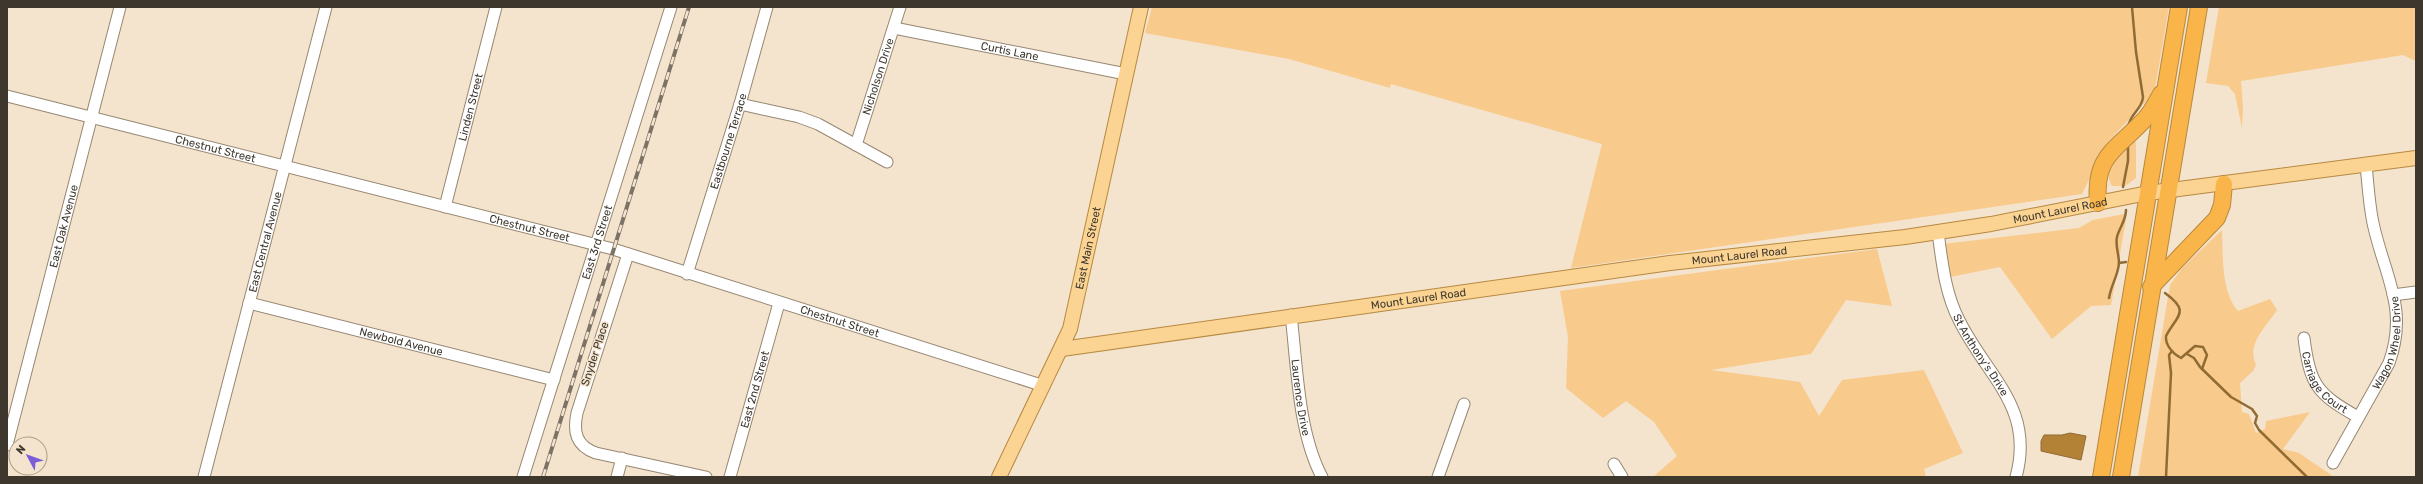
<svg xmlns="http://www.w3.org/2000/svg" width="2423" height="484" viewBox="0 0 2423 484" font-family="Rubik,sans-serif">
<rect width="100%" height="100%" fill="#f4e3cd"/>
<g fill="#f8ca8b">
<polygon points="1152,7 2169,7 2155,88 2149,98 2107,143 2082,194 1571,268 1602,144 1391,84 1390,88 1289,59 1145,33"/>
<polygon points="2219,7 2416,7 2416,61 2403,55 2241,81 2243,108 2242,128 2235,94 2228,86 2206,83"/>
<path d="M2134,141l2,1v36l-11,8h-13c-11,-19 9,-34 22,-45z"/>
<polygon points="2124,214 2126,219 2111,305 2091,306 2052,339 2000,267 1940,279 1935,245 2079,228 2093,220"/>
<path d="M2222,230c1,25 -1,62 16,81l32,-12 7,11c-11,17 -31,34 -21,55l-3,6 -13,12 2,29 7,2 7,19 9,-4 1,-8 44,-9 -27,37 16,4 35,24h-196l32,-192 12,-17z"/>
<polygon points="1877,249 1892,306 1846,300 1811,354 1711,370 1800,382 1819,416 1842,380 1924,370 1963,453 1924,469 1926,477 1653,477 1677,456 1654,422 1626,401 1603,418 1566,388 1568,337 1560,291"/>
</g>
<polygon fill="#b38237" stroke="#906c34" points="2070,433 2086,436 2081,460 2041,451 2041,441 2044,435 2062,435"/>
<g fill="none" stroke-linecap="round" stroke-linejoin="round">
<g stroke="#906c34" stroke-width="2.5">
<path d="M2128,127c2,-14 14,-17 15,-30l-7,-45 -4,-45"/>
<polyline points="2123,187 2128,161 2128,145"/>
<polyline points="2119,263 2126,262"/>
<path d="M2165,293c26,19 12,22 1,43 -1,9 7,18 15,22l14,-12 8,1 4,8 -5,14"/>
<path d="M2109,298c2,-13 9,-22 10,-35 0,-9 -4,-17 -2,-26 2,-9 9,-16 9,-27"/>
<polyline points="2187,354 2194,358 2200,367 2231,397 2252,409 2257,416 2255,423 2259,430 2307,477"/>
<polyline points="2166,477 2171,373 2169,355 2172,351"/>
</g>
<g stroke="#968772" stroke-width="13">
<g id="minor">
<path id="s1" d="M894,28l232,46"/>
<path id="s2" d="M7,96l606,153 431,137"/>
<polyline points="740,104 799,117 818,124 887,162"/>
<path id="s3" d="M856,145l44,-138"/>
<path id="s4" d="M445,207l51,-200"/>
<path id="s5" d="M1938,232c4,30 7,61 21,88 28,57 76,87 57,157"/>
<path d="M628,254l-51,159c-4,19 -1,33 19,40l110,24"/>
<path id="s6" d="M687,274l53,-170 27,-97"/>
<polyline points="2393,295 2416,292"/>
<path id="s7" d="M249,303l305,77"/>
<path id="s8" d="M1291,315c6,50 7,117 31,162"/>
<path id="s9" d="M2304,338c6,47 13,56 54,79"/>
<path id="s10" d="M7,445l113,-438"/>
<path id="s11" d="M2333,463l56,-100c20,-55 -5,-88 -16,-140 -4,-19 -5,-39 -7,-58"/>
<polyline points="1614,464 1622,477"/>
<path id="s12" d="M204,477l122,-470"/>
<path id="s13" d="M523,477l148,-470"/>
<polyline points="617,477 622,458"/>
<path id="s14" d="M730,477l49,-174"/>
<polyline points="1438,477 1464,404"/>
</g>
</g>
<g stroke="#b78940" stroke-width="16">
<g id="major">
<path id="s15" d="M1062,349l608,-86 235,-26 86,-13 157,-31 268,-35"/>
<path id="s16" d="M999,477l71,-148 71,-322"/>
</g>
</g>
<g stroke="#b78940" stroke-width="18">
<g id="highway">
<path d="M2098,203c-4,-48 18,-53 46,-83 7,-7 12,-17 17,-26"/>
<polyline points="2151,287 2217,218 2222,205 2224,184"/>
<polyline points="2101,477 2179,7"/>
<polyline points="2121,477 2199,7"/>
</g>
</g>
<use href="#minor" stroke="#fff" stroke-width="11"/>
<use href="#major" stroke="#fbd392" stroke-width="14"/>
<use href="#highway" stroke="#f9b54a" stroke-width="16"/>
<g stroke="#7c7265" stroke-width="4">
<polyline id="rail" points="543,477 689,7"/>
</g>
<use href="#rail" stroke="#f4e3cd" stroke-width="2.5" stroke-dasharray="8" stroke-linecap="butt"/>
</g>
<g text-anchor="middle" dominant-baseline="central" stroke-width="3" stroke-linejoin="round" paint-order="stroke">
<g font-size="11" fill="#3d372e" stroke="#f4e3cd">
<text stroke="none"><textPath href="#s1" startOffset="118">Curtis Lane</textPath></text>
<text stroke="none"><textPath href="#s3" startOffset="72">Nicholson Drive</textPath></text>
<text stroke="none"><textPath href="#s4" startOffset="103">Linden Street</textPath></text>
<text stroke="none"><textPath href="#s6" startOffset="139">Eastbourne Terrace</textPath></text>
<text stroke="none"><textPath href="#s2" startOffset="215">Chestnut Street</textPath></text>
<text stroke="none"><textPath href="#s15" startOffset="1008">Mount Laurel Road</textPath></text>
<text stroke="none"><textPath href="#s10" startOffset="226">East Oak Avenue</textPath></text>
<text stroke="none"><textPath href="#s2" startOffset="539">Chestnut Street</textPath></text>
<text stroke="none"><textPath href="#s12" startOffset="243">East Central Avenue</textPath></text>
<text stroke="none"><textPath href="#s13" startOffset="246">East 3rd Street</textPath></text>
<text stroke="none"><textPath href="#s16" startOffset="247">East Main Street</textPath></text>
<text stroke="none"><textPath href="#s15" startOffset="684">Mount Laurel Road</textPath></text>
<text stroke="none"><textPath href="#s15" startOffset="360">Mount Laurel Road</textPath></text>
<text stroke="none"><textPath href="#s2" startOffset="863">Chestnut Street</textPath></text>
<text stroke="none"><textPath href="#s7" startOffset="157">Newbold Avenue</textPath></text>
<text stroke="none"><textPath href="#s11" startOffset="134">Wagon Wheel Drive</textPath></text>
<text transform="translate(595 354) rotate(-72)">Snyder Place</text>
<text stroke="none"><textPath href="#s5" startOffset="132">St Anthony's Drive</textPath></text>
<text stroke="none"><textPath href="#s9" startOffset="51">Carriage Court</textPath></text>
<text stroke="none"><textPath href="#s14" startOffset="91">East 2nd Street</textPath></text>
<text stroke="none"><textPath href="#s8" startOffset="83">Laurence Drive</textPath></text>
</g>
</g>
<rect width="2423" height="484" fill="none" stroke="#3d372e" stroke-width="16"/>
<g transform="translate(28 456) rotate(311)"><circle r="19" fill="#f4e3cd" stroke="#ab9e8d"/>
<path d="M0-3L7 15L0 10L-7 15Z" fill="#7c5dd8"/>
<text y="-6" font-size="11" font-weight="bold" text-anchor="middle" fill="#3d372e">N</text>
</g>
</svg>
